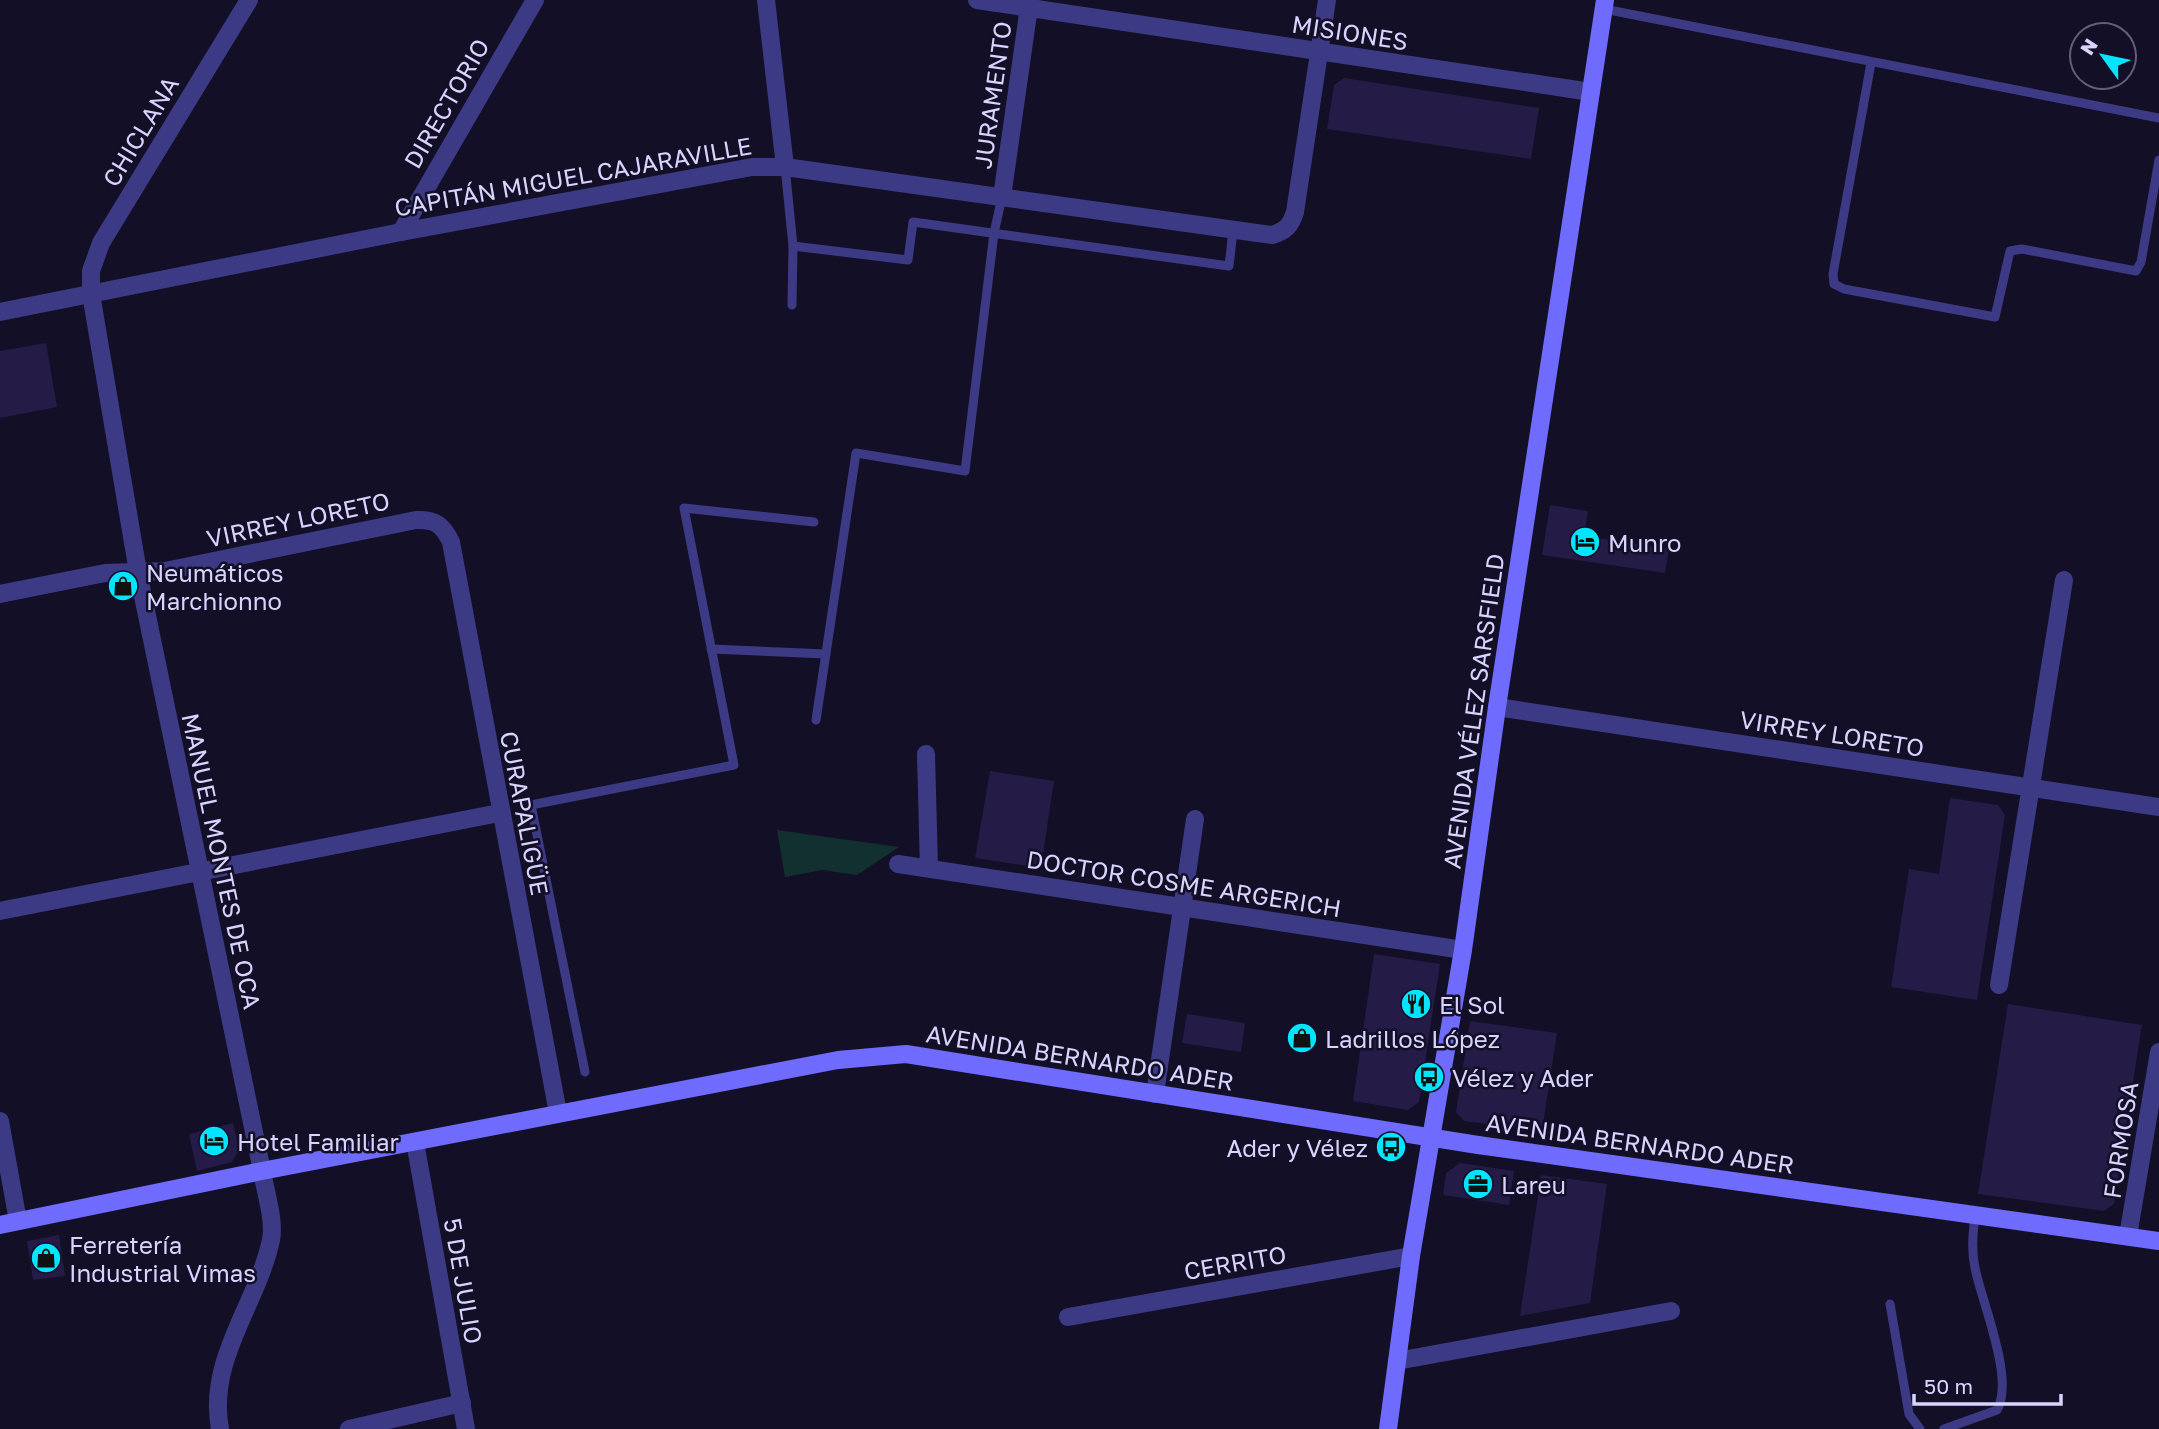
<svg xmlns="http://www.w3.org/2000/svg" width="2159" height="1429" viewBox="0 0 2159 1429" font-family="'Golos Text',sans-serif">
<rect width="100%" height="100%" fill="#130f26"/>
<polygon fill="#12302f" points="777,830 899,847 857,875 822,870 785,877"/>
<g fill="#241b47">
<polygon points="1344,78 1539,108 1531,159 1327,129 1334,85"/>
<polygon points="46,343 57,407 0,418 0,351"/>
<polygon points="1550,505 1588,511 1584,536 1669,549 1665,573 1542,555"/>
<polygon points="990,771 1054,781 1041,868 975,858"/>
<polygon points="1950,798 1998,805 2005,815 1977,1000 1891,987 1909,869 1939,874"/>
<polygon points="1374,954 1440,964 1419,1102 1408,1110 1353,1101"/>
<polygon points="2008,1004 2142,1025 2114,1204 2104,1211 1978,1194"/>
<polygon points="1187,1014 1245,1023 1241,1052 1182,1043"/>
<polygon points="1470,1021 1557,1033 1542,1131 1464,1121 1456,1112"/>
<polygon points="233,1123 239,1149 232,1162 197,1171 189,1134"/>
<polygon points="1460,1163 1514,1171 1509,1205 1443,1195 1446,1173"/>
<polygon points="1541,1175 1607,1184 1590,1303 1520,1316"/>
<polygon points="59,1235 65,1276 33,1280 27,1241"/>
</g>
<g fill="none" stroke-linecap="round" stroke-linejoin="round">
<g stroke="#3d3a85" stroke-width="9">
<polyline points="1604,9 2159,118"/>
<polyline points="1871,63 1833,274 1834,284 1844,289 1995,317 2010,251 2022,249 2136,271 2141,262 2159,160"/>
<polyline points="785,167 793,246 792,305"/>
<polyline points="793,246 908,260 913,222 1229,266 1233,231"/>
<polyline points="711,649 826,654"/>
<polyline points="816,720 856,453 965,471 994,233 1002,197"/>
<polyline points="585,1072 531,805 734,765 684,508 814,522"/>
<polyline points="1890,1304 1909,1414 1920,1429"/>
<path d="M1944,1429l53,-19c18,-31 -15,-107 -22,-142 -4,-18 -2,-35 0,-53"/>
</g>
<g stroke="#3d3a85" stroke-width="18">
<polyline points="766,0 785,167"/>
<polyline points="977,0 1591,92"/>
<polyline points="1002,197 1030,0"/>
<polyline points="401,232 535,0"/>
<path d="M0,312l401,-80 351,-65h33l487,68c14,-4 19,-10 23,-23l32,-212"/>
<path d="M0,594l105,-21 60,-2 251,-51c19,-1 27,5 35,22l107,571"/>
<polyline points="1497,707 2159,807"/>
<polyline points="926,754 929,868"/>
<polyline points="898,864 1463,950"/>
<polyline points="0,911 499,813"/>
<polyline points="1999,985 2064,580"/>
<polyline points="1155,1094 1195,819"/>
<polyline points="0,1121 18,1221"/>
<polyline points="415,1142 466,1429"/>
<polyline points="2128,1236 2159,1052"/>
<polyline points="1068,1317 1411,1256"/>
<polyline points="1397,1361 1671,1311"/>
<path d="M220,1429c-13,-70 37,-124 51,-189 4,-20 -6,-49 -9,-69l-124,-599 -47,-278v-23l10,-28 148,-243"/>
<polyline points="349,1429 462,1403"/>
</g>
<g stroke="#6f6bff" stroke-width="18">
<polyline points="0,1225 262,1171 838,1060 906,1054 1478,1145 2159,1241"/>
<polyline points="1388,1429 1411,1256 1463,950 1497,707 1605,0"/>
</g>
</g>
<defs>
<g id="hotel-disc" transform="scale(1.575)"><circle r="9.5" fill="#00e5ff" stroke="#130f26"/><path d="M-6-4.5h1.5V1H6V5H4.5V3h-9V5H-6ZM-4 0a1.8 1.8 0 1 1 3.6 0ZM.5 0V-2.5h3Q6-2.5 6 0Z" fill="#111"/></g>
<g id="shop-disc" transform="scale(1.575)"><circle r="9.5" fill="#00e5ff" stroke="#130f26"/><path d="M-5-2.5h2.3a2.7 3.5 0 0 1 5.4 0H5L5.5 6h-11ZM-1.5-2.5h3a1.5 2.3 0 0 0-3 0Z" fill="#111"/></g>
<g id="restaurant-disc" transform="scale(1.575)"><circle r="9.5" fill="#00e5ff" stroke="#130f26"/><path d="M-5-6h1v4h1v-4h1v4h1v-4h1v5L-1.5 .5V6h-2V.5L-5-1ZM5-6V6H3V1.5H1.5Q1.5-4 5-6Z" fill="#111"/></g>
<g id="bus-disc" transform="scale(1.575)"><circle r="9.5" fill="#00e5ff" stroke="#130f26"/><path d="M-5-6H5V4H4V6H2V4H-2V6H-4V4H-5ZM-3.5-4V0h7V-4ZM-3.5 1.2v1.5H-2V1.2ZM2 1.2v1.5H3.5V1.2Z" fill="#111"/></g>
<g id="office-disc" transform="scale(1.575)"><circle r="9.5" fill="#00e5ff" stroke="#130f26"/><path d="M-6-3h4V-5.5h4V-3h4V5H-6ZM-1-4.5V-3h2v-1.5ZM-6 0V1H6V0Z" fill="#111"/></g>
</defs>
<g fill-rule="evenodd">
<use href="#hotel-disc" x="1585" y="542"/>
<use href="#shop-disc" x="123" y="586"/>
<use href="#restaurant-disc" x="1416" y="1004"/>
<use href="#shop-disc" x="1302" y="1038"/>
<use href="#bus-disc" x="1429" y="1077"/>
<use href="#hotel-disc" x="214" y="1141"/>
<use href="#bus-disc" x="1391" y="1147"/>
<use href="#office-disc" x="1478" y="1184"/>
<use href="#shop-disc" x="46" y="1258"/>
</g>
<g text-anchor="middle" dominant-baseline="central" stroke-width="5" stroke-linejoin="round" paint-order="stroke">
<g font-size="24" fill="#d9d4ff" stroke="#130f26">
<text transform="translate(1350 32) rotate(9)">MISIONES</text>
<text transform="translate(992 95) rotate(-82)">JURAMENTO</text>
<text transform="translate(446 103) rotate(-60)">DIRECTORIO</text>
<text transform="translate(140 131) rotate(-59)">CHICLANA</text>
<text transform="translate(573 176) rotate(-10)">CAPITÁN MIGUEL CAJARAVILLE</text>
<text transform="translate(298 519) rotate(-12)">VIRREY LORETO</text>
<text transform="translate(1473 711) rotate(-82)">AVENIDA VÉLEZ SARSFIELD</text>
<text transform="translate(1832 733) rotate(9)">VIRREY LORETO</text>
<text transform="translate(525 813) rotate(79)">CURAPALIGÜE</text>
<text transform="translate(222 861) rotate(78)">MANUEL MONTES DE OCA</text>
<text transform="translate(1184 883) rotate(9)">DOCTOR COSME ARGERICH</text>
<text transform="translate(1080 1057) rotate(9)">AVENIDA BERNARDO ADER</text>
<text transform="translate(2120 1140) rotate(-81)">FORMOSA</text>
<text transform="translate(1640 1143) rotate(8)">AVENIDA BERNARDO ADER</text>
<text transform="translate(1235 1262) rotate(-10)">CERRITO</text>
<text transform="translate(464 1281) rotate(80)">5 DE JULIO</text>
</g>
<g font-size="24" fill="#d9d4ff" stroke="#130f26" text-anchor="start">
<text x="1608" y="542">Munro</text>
<text x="146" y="572">Neumáticos<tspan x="146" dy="28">Marchionno</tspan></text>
<text x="1439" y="1004">El Sol</text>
<text x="1325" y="1038">Ladrillos López</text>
<text x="1452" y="1077">Vélez y Ader</text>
<text x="237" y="1141">Hotel Familiar</text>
<text x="1368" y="1147" text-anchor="end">Ader y Vélez</text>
<text x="1501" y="1184">Lareu</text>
<text x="69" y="1244">Ferretería<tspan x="69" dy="28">Industrial Vimas</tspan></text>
</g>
</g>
<g transform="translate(2103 56) rotate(303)"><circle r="33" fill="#130f26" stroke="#625e7d" stroke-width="2"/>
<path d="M0-5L12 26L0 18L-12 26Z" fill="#00e5ff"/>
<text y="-10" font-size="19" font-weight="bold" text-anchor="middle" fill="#d9d4ff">N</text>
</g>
<path d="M1914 1394v10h147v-10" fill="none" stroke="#d9d4ff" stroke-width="3.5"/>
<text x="1924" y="1394" font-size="21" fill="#d9d4ff" stroke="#130f26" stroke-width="5" paint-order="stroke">50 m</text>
</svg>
